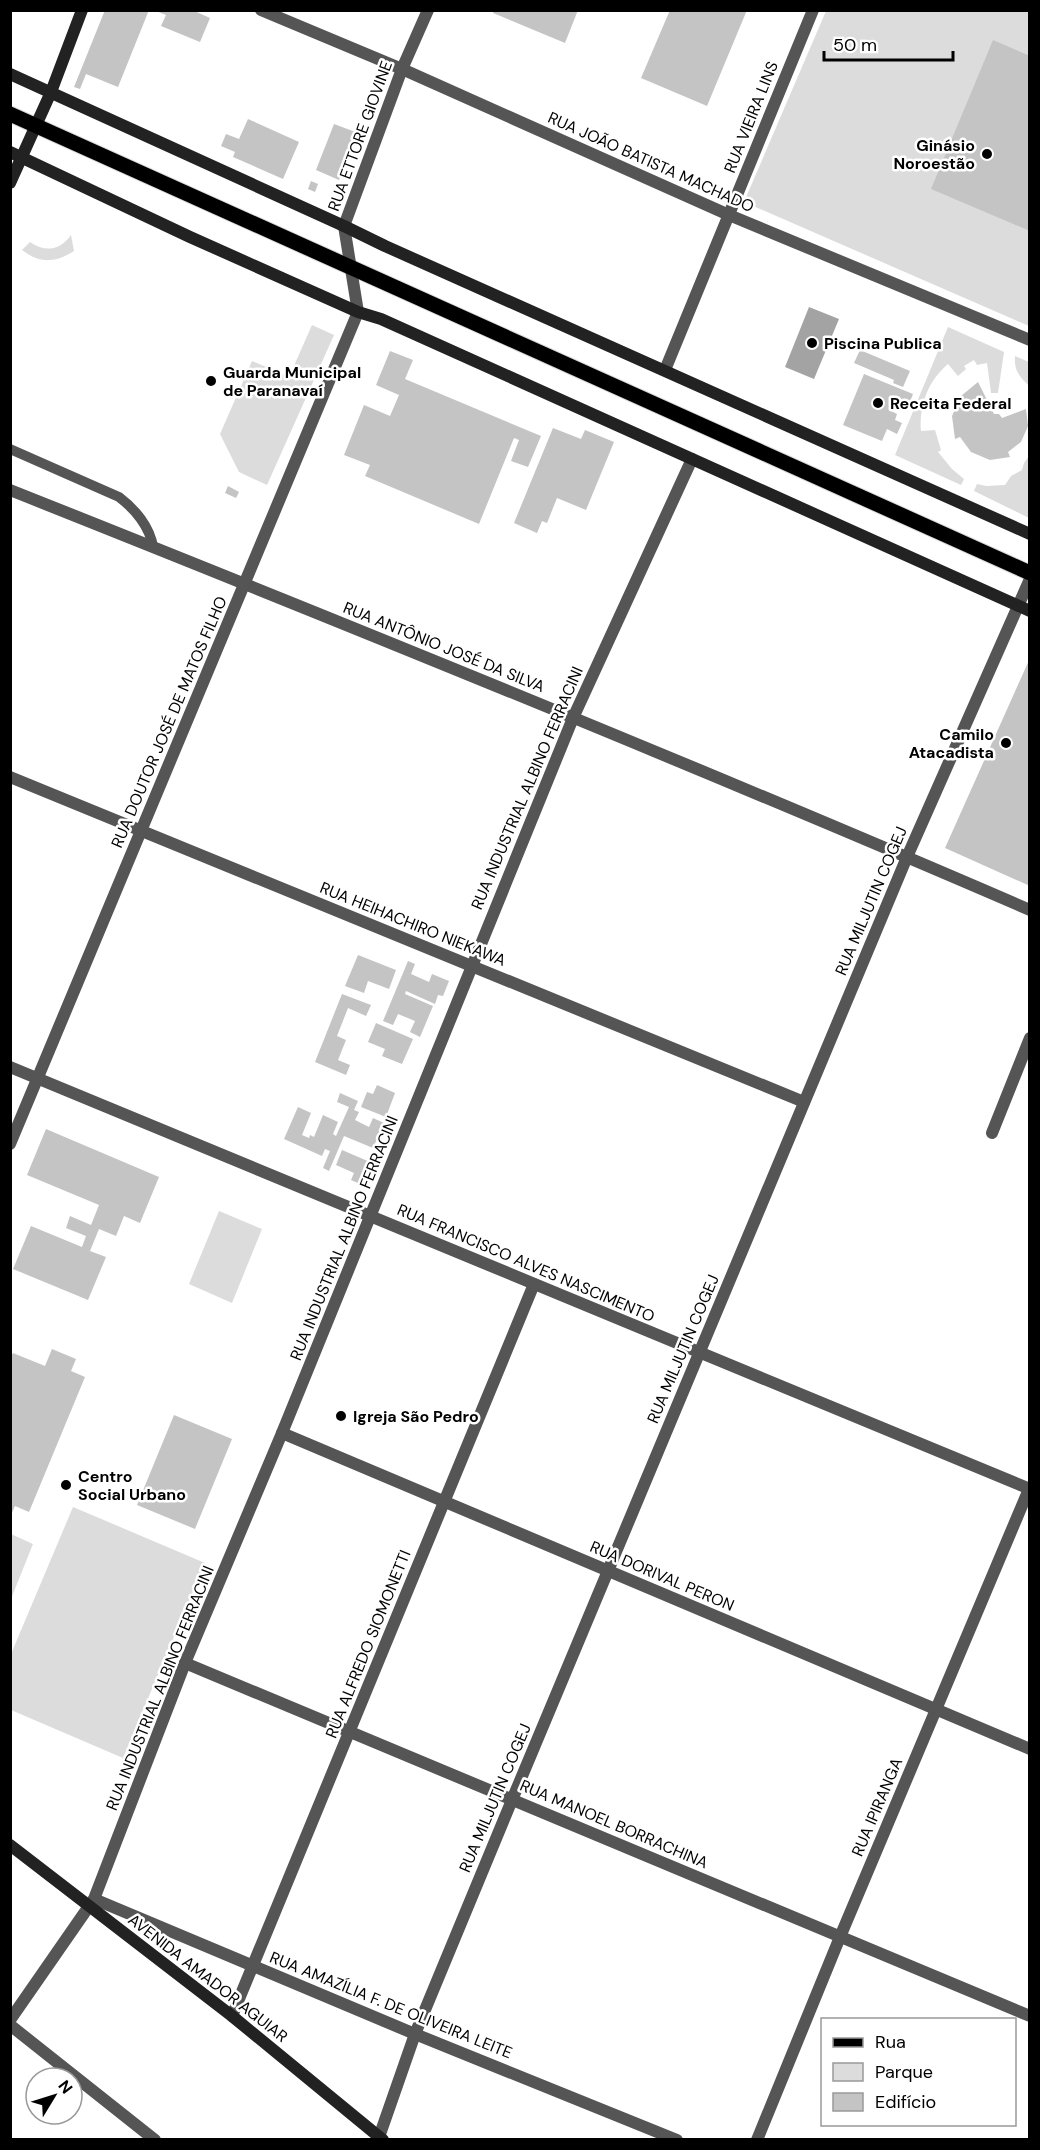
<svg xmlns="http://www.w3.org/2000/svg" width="1040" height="2150" viewBox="0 0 1040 2150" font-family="'DM Sans',sans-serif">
<rect width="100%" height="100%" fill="#fff"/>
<g fill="#dcdcdc">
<polygon points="826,11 1029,11 1029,326 744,202"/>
<path d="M71,235l3,16c-19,12 -34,13 -52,-1l8,-8c16,11 30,8 41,-7z"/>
<polygon points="312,325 334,335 267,485 239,472 220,434 252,361 289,377"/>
<path d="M948,327l56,25 -6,41h-7l-4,-30 -10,2 -3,-5 -10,6 2,3 -8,7 -10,-12c-20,17 -29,41 -27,67l14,-1 6,20 -3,2 14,17 12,10 -3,6 -66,-30z"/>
<path d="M1015,356l14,6v24c-10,-10 -15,-15 -14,-30z"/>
<polygon points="1029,456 1029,518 974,491 977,484 986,486 1005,485 1011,476 1022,470 1024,463"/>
<polygon points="219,1211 262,1229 232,1303 189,1284"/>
<polygon points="73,1507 205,1563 123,1758 11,1710 11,1654"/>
<polygon points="11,1534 33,1544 11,1599"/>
</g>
<polygon fill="#a3a3a3" points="809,307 839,319 814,379 785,367"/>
<g fill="#c4c4c4">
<polygon points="105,10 149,10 118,87 86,74 80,89 74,87"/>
<polygon points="192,10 210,18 200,42 161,26 166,15 156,11"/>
<polygon points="494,10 578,10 565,43 493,13"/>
<polygon points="670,10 747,10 707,106 641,78"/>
<polygon points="993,40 1030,56 1030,231 931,189"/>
<polygon points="248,119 299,142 283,179 233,157 235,152 221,146 226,134 239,139"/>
<polygon points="334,124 358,133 339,180 316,170"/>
<polygon points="311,181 318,184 315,192 308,189"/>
<polygon points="860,350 910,371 903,387 893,383 894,380 854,363"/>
<polygon points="390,351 413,360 405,379 541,436 528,467 511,461 519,440 514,438 479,524 365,476 370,465 344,455 364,405 390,416 399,395 376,385"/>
<polygon points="864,374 913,394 909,404 894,398 889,410 897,414 895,420 902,423 897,434 887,429 882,441 843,425"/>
<polygon points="978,382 994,414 999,414 1002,418 1026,409 1028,426 1021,442 1008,452 1010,457 990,460 971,452 960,437 955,439 952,416 961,396"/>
<polygon points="553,428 581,439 585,430 614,442 586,510 557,498 547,523 542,521 537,533 514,523"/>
<polygon points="228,486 239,492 236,498 225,493"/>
<polygon points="1030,658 1030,886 945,848"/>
<polygon points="358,955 396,970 389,989 368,981 364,993 345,986"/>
<polygon points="408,961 415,964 411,974 429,982 432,974 449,981 443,996 438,995 435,1004 406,991 405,994 433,1006 420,1037 410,1032 415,1021 398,1014 393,1025 383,1021"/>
<polygon points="342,994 371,1005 366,1016 348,1008 337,1036 346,1040 338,1060 350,1065 346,1075 315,1062"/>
<polygon points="376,1023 413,1039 402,1064 382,1056 385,1049 368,1042"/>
<polygon points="377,1085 395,1093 386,1117 361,1107 367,1092 373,1094"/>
<polygon points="340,1093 358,1101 354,1110 359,1112 355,1120 369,1127 373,1118 384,1123 373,1148 344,1136 329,1171 323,1168 330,1151 325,1149 322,1156 284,1139 298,1107 311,1113 302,1135 309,1138 310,1135 314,1137 323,1115 338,1122 333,1134 336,1136 349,1107 337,1102"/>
<polygon points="46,1129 159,1177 140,1223 124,1216 116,1236 99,1229 90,1251 106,1257 88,1300 13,1269 31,1226 82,1247 86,1236 66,1228 70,1216 91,1225 99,1205 27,1175"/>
<polygon points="342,1150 370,1162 360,1184 351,1180 354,1173 336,1165"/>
<polygon points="52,1349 76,1359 71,1371 85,1377 29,1512 15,1506 10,1517 10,1359 13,1353 45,1366"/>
<polygon points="174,1415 232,1439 195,1529 137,1505"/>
</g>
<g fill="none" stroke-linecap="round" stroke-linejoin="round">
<g stroke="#dbdbdb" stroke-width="17">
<polyline id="primary" points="10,114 1030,573"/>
</g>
<path stroke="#555" stroke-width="10" d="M10,449l109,48c16,12 31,30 34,50"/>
<g stroke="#555" stroke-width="12">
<polyline points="261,10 402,69 729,215 1030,340"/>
<polyline points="665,370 813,10"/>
<path d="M10,490c342,136 682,274 1020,420"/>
<polyline points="10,777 804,1102"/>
<polyline points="10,1067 1030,1489"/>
<polyline points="992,1133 1030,1038"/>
<polyline points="10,1144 358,312 344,226 402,69 428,10"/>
<polyline points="282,1433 1030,1749"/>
<polyline points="185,1663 1030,2016"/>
<polyline points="94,1899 415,2034 677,2140"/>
<polyline points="232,2016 534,1284"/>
<polyline points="10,2020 94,1899 185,1663 282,1433 573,718 692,459"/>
<polyline points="10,2025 155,2140"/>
<polyline points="378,2140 415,2034 512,1800 907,857 1030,579"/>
<polyline points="757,2140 840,1937 1029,1489"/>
</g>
<g stroke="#222" stroke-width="12">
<polyline points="10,74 344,226 385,246 1030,534"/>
<polyline points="10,152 190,237 358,312 381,319 1030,611"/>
<polyline points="10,183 51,92 82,10"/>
<polyline points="10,1845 232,2016 383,2140"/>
</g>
<use href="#primary" stroke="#000" stroke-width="15"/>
</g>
<g fill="#000" stroke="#fff" stroke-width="2">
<circle cx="987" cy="154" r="6"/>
<circle cx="812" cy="343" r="6"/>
<circle cx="211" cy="381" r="6"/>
<circle cx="878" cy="403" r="6"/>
<circle cx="1006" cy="743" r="6"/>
<circle cx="341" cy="1416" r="6"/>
<circle cx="66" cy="1485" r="6"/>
</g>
<g text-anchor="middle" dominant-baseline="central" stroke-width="5" stroke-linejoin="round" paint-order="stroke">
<g font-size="16" fill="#000" stroke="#fff">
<text transform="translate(751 117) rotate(-68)">RUA VIEIRA LINS</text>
<text transform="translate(360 136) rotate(-70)">RUA ETTORE GIOVINE</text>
<text transform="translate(651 162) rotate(24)">RUA JOÃO BATISTA MACHADO</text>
<text transform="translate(444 647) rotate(22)">RUA ANTÔNIO JOSÉ DA SILVA</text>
<text transform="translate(169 722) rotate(-67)">RUA DOUTOR JOSÉ DE MATOS FILHO</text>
<text transform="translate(527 788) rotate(-67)">RUA INDUSTRIAL ALBINO FERRACINI</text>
<text transform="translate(871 901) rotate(-67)">RUA MILJUTIN COGEJ</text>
<text transform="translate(413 924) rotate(22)">RUA HEIHACHIRO NIEKAWA</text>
<text transform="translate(344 1238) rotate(-68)">RUA INDUSTRIAL ALBINO FERRACINI</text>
<text transform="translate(526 1263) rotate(23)">RUA FRANCISCO ALVES NASCIMENTO</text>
<text transform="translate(683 1349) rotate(-67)">RUA MILJUTIN COGEJ</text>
<text transform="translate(662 1576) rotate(23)">RUA DORIVAL PERON</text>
<text transform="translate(368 1644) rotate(-68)">RUA ALFREDO SIOMONETTI</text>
<text transform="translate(160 1688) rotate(-68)">RUA INDUSTRIAL ALBINO FERRACINI</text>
<text transform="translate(495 1798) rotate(-67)">RUA MILJUTIN COGEJ</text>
<text transform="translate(877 1807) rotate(-67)">RUA IPIRANGA</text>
<text transform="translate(614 1824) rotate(23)">RUA MANOEL BORRACHINA</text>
<text transform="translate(208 1978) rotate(38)">AVENIDA AMADOR AGUIAR</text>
<text transform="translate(391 2005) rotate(22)">RUA AMAZÍLIA F. DE OLIVEIRA LEITE</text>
</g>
<g font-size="16" font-weight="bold" fill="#000" stroke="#fff" text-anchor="start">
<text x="975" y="145" text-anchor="end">Ginásio<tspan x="975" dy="18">Noroestão</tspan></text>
<text x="824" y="343">Piscina Publica</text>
<text x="223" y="372">Guarda Municipal<tspan x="223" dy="18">de Paranavaí</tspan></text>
<text x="890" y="403">Receita Federal</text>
<text x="994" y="734" text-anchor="end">Camilo<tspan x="994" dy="18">Atacadista</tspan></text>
<text x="353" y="1416">Igreja São Pedro</text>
<text x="78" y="1476">Centro<tspan x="78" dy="18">Social Urbano</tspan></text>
</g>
</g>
<rect width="1040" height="2150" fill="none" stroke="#000000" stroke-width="24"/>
<rect x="821" y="2018" width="195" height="108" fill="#ffffff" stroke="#999999" stroke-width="1.5"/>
<rect x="833" y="2038" width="30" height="9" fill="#000000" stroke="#999999" stroke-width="1.5"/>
<text x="875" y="2048" font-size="18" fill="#000000">Rua</text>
<rect x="833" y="2063" width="30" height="18" fill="#dcdcdc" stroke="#999999" stroke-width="1.5"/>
<text x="875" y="2078" font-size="18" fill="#000000">Parque</text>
<rect x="833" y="2093" width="30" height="18" fill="#c4c4c4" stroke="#999999" stroke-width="1.5"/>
<text x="875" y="2108" font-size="18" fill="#000000">Edifício</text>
<g transform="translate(54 2096) rotate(52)"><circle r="28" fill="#ffffff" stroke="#999999" stroke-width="1.5"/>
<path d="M0-4.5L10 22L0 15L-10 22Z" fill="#000000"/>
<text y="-9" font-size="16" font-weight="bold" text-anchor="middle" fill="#000000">N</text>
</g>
<path d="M824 51v9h129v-9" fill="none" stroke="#000000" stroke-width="3"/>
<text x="833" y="51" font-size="18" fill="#000000" stroke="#ffffff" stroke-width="4.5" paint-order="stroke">50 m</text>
</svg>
